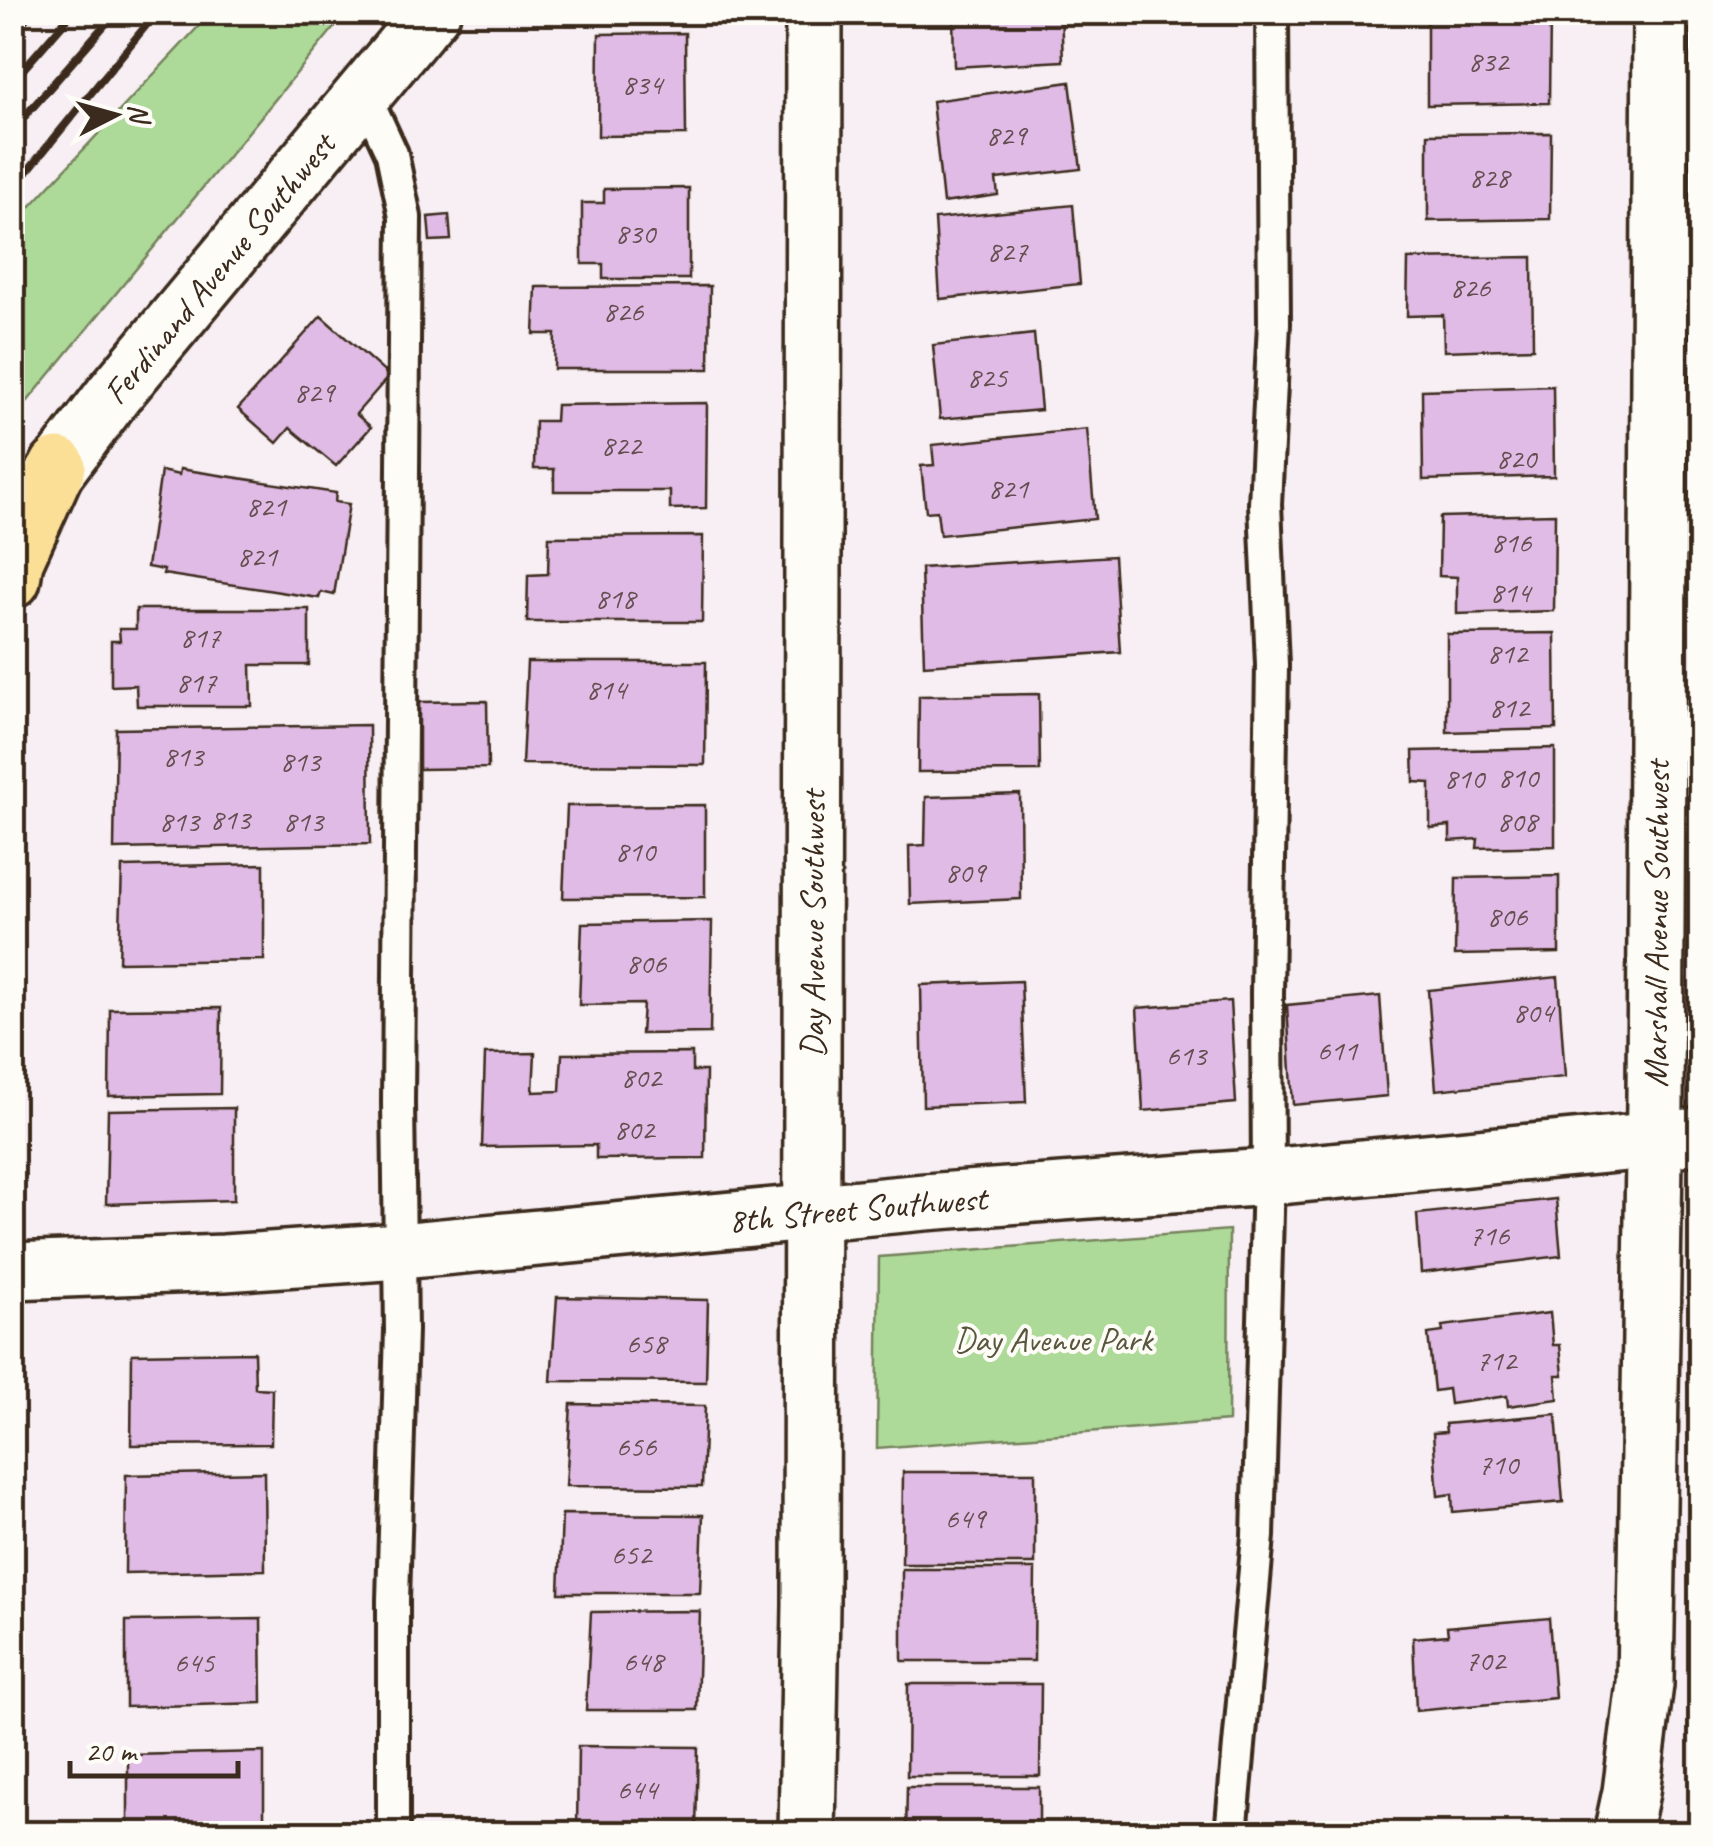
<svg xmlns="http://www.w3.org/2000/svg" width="1713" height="1846" viewBox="0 0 1713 1846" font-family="Caveat,sans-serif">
<rect width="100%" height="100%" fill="#f7eff3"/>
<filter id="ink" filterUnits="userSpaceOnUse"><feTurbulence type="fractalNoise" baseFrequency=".01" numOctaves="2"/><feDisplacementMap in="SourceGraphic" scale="20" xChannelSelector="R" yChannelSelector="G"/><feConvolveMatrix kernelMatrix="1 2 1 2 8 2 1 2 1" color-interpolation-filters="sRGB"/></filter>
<g filter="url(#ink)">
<g fill="#aeda99" stroke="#74825c" stroke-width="2.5">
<polygon points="212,12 346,13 13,419 13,225"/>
<polygon points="1229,1230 1228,1421 877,1448 879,1257"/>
</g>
<g fill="#e0bbe5" stroke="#3b2a1e" stroke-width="2.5">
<polygon points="953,12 1061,12 1063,61 954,67"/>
<polygon points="1550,16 1549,103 1427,105 1427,19"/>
<polygon points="685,33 686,135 598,136 599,34"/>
<polygon points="1070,82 1081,169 996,179 998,195 943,203 932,101"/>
<polygon points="1551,133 1550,219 1428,221 1428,134"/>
<polygon points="689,188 689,279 603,279 603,264 582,264 582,203 604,203 604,189"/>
<polygon points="1073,205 1080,284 940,299 935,219"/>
<polygon points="449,215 451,240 430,241 428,217"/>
<polygon points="1532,257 1533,348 1444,351 1443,315 1407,316 1408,259"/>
<polygon points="710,286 709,369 554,369 555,334 534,334 536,287"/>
<polygon points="321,316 389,376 356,414 371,427 336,466 290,428 277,443 238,409"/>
<polygon points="1034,334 1041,410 940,419 933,345"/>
<polygon points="1553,386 1554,476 1423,480 1422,390"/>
<polygon points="707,403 706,508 670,509 670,491 554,491 554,469 534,469 535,421 555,421 556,405"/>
<polygon points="1087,429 1095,519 940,535 937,511 926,512 921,466 934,465 932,445"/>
<polygon points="180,469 336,493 335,502 349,504 334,595 321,592 319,598 163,574 164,570 147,567 161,471 179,475"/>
<polygon points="1555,514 1554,611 1457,614 1457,577 1439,576 1440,517"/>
<polygon points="703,536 702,622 527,622 528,575 548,574 549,537"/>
<polygon points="1114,556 1120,652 924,665 921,568"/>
<polygon points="136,609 309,609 309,665 251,665 252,706 137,706 136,685 111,686 111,641 120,641 119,629 136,629"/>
<polygon points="1555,633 1556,729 1447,732 1447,634"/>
<polygon points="527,662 706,662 705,765 522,764"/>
<polygon points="1039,694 1040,771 918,772 919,696"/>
<polygon points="487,701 488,768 419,769 419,702"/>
<polygon points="369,725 370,844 114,849 116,729"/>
<polygon points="1555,748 1555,846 1477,848 1478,839 1450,841 1450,826 1430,828 1430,783 1414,782 1413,751"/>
<polygon points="1020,794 1021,899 910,904 909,846 925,845 926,797"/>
<polygon points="705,805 705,897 563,898 567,806"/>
<polygon points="264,864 264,960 119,962 122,867"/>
<polygon points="1559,876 1559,953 1455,955 1456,878"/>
<polygon points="712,921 710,1033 641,1034 643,1004 579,1005 582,923"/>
<polygon points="1558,977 1565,1077 1436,1090 1428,990"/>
<polygon points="1021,981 1026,1102 923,1106 921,985"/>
<polygon points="1380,996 1387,1096 1293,1105 1287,1005"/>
<polygon points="1230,1001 1236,1103 1143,1111 1137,1008"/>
<polygon points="221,1008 220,1094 109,1096 110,1009"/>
<polygon points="535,1053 533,1092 560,1091 562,1054 692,1053 692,1071 706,1071 705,1158 596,1159 596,1145 482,1147 485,1054"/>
<polygon points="234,1108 234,1200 106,1204 108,1110"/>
<polygon points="1556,1199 1561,1256 1421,1273 1417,1214"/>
<polygon points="557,1297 708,1300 706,1382 551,1381"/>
<polygon points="1550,1313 1553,1345 1560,1345 1563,1375 1556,1375 1558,1399 1508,1406 1507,1396 1450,1404 1448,1389 1434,1391 1428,1334 1443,1332 1442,1326"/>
<polygon points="254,1352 255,1388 272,1389 271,1444 131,1445 132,1354"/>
<polygon points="571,1404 705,1406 702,1487 566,1486"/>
<polygon points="1556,1414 1563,1502 1453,1512 1452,1494 1438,1496 1433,1433 1446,1432 1445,1424"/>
<polygon points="264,1472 265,1570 125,1573 126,1475"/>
<polygon points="903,1472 1035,1472 1035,1564 902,1564"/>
<polygon points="562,1514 703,1515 700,1593 559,1593"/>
<polygon points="902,1569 1035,1569 1034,1661 902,1661"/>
<polygon points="700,1611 697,1710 586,1710 591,1612"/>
<polygon points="1549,1618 1555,1698 1416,1711 1413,1638 1448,1635 1447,1627"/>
<polygon points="261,1619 262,1703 126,1707 126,1621"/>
<polygon points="908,1684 1041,1684 1040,1776 907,1776"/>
<polygon points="578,1746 698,1747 696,1830 577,1831"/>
<polygon points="264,1752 264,1834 128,1834 128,1755"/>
<polygon points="907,1787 1039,1787 1039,1834 906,1834"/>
</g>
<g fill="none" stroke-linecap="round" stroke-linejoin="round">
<g stroke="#3b2a1e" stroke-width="38">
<g id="lane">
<polyline points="364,93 392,154 405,217 398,1103 401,1330 393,1600 393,1834"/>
<polyline points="1231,1834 1258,1536 1268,1177 1267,994 1272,665 1265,504 1274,323 1272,12"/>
</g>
</g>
<g stroke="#3b2a1e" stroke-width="62">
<g id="street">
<path id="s1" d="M12,1271l212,-8 176,-12 525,-49 343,-25 432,-41"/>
<path id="s2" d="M807,1834l4,-229 3,-1593"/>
<path id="s3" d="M1622,1834l9,-42 14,-108 10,-583 6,-1089"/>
</g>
</g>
<g stroke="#3b2a1e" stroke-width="62">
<g id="secondary">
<path id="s4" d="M29,507l85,-113 318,-382"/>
</g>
</g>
<g stroke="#3b2a1e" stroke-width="62">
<polyline id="primary" points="12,580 15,561 58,466"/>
</g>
<use href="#lane" stroke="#fdfcf7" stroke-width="30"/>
<use href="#street" stroke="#fdfcf7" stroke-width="55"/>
<use href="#secondary" stroke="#fdfcf7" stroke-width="55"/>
<use href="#primary" stroke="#fbdf96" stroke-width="55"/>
<g stroke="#3b2a1e" stroke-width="8">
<polyline points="12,36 31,12"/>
<polyline points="12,82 73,12"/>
<polyline points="12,131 116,12"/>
<polyline points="12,190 157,12"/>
</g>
</g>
</g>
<g text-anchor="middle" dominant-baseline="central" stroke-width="8" stroke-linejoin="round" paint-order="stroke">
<g font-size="30" fill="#644e50">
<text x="1488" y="61">832</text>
<text x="642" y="84">834</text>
<text x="1006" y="135">829</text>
<text x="1489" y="177">828</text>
<text x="635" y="233">830</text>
<text x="1007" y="251">827</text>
<text x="1470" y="287">826</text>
<text x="623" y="311">826</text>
<text x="987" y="377">825</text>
<text x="314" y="392">829</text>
<text x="621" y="445">822</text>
<text x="1516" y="458">820</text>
<text x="1008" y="488">821</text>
<text x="266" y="506">821</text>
<text x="1511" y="542">816</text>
<text x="257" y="556">821</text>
<text x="1510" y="592">814</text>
<text x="615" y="598">818</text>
<text x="200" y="637">817</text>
<text x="1507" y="653">812</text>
<text x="196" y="682">817</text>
<text x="606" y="689">814</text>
<text x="1509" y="707">812</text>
<text x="183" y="756">813</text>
<text x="300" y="761">813</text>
<text x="1518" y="777">810</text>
<text x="1464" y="778">810</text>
<text x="230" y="819">813</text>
<text x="179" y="821">813</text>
<text x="303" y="821">813</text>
<text x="1517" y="821">808</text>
<text x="635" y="851">810</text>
<text x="965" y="872">809</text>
<text x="1507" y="916">806</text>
<text x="646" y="963">806</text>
<text x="1533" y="1012">804</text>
<text x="1337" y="1050">611</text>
<text x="1186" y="1055">613</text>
<text x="641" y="1077">802</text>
<text x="634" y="1129">802</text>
<text x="1489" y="1235">716</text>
<text x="646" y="1343">658</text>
<text x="1496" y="1360">712</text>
<text x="636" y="1446">656</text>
<text x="1498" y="1464">710</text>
<text x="965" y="1518">649</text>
<text x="631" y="1554">652</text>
<text x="1485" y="1660">702</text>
<text x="643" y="1661">648</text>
<text x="194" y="1662">645</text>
<text x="637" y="1789">644</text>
</g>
<g font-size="35" fill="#3b2a1e" stroke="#fdfcf7">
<text stroke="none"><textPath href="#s4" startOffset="305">Ferdinand Avenue Southwest</textPath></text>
<text stroke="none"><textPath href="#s2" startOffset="910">Day Avenue Southwest</textPath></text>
<text stroke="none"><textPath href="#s3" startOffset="912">Marshall Avenue Southwest</textPath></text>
<text stroke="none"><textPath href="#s1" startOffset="848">8th Street Southwest</textPath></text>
</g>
<g font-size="35" fill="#58563d" stroke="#fdfcf7">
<text x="1053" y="1339">Day Avenue Park</text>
</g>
</g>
<rect width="1713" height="1846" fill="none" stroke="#fdfcf7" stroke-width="50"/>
<rect x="25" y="25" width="1663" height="1796" fill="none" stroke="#3b2a1e" stroke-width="4" filter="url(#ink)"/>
<g transform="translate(115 115) rotate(84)" stroke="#fdfcf7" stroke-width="8" paint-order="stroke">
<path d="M0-8L18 38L0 25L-18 38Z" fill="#3b2a1e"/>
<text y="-15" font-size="28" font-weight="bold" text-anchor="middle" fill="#3b2a1e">N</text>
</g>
<path d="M70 1761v15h168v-15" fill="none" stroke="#3b2a1e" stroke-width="5"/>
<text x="85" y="1761" font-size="30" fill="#3b2a1e" stroke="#fdfcf7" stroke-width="8" paint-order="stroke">20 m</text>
</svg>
